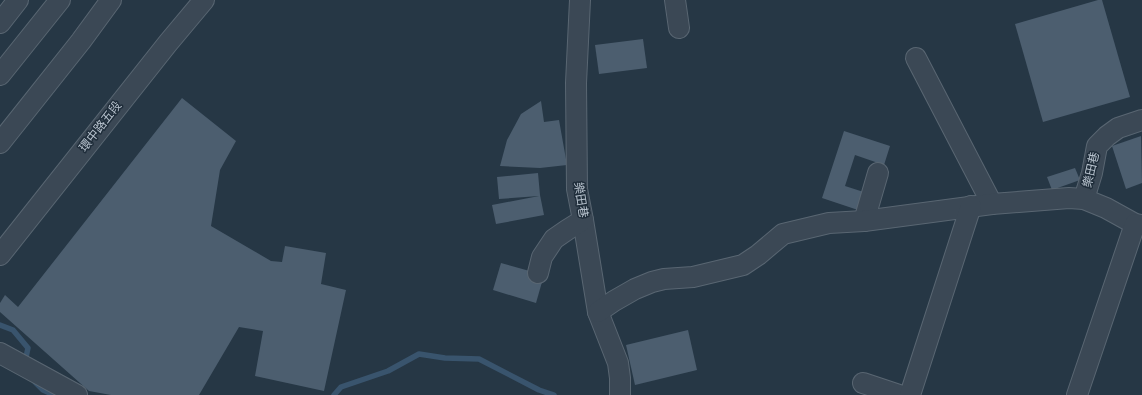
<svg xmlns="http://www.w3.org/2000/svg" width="1142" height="395" viewBox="0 0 1142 395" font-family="Overpass,'Noto Sans TC',sans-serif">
<rect width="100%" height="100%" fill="#263745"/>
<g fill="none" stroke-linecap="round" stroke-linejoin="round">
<g stroke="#39546d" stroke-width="5.5">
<polyline points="0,325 13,330 28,348 25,362"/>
<polyline points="35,382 43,390 54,395"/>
<polyline points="334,395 341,387 388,371 419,354 445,358 479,359 539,390 554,395"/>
</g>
</g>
<g fill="#4c5e6f">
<polygon points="1098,0 1102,0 1130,97 1043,122 1015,24"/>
<polygon points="643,39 647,68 599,74 595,45"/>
<polygon points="182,98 236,141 220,170 211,226 271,261 282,262 285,246 326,253 321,284 346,290 324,391 255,376 263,331 239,327 199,395 111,395 89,391 0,312 0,303 5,295 18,307"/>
<polygon points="541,101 544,122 559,120 567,165 540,168 500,166 507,140 521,114"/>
<polygon points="844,131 890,146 884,165 855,155 845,186 873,195 867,213 822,198"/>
<polygon points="1141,136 1142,183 1126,189 1112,146"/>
<polygon points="1075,168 1080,180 1052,190 1047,177"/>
<polygon points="538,173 540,195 544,215 496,224 492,205 539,196 499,199 497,177"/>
<polygon points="501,263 544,275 536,303 493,290"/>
<polygon points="688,330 697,370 635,385 626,345"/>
</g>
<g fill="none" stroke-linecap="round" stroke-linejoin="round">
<g stroke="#596672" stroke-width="22">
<g id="minor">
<polyline points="580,0 576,83 577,189 583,220 598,312 618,363 620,378 620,395"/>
<polyline points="675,0 679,28"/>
<polyline points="0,23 18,0"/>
<polyline points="916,58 992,204"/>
<polyline points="0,75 60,0"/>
<polyline points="0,143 81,41 111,0"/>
<polyline points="1084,199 1092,173 1097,146 1107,136 1118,128 1142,120"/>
<polyline points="864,221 878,173"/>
<polyline points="0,255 168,43 204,0"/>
<polyline points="538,273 542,257 554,239 567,230 583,220"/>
<polyline points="598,312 614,301 635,289 652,282 664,279 693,277 743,265 758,255 783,234 829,223 864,221 992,204 1069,198 1084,199 1106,208 1135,224 1142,225"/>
<polyline points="0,353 77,395"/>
<polyline points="863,383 899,395"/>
<polyline points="910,395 971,206"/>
<polyline points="1077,395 1135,224"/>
</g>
</g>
<use href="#minor" stroke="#3b4855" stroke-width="20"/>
</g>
<g text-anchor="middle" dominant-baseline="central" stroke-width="3" stroke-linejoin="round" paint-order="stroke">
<g font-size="12" fill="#b8c3ce" stroke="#1f2d3a">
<text transform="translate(101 127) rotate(-52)">環中路五段</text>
<text transform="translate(1092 170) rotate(-77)">樂田巷</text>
<text transform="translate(580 200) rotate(81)">樂田巷</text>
</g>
</g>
</svg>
